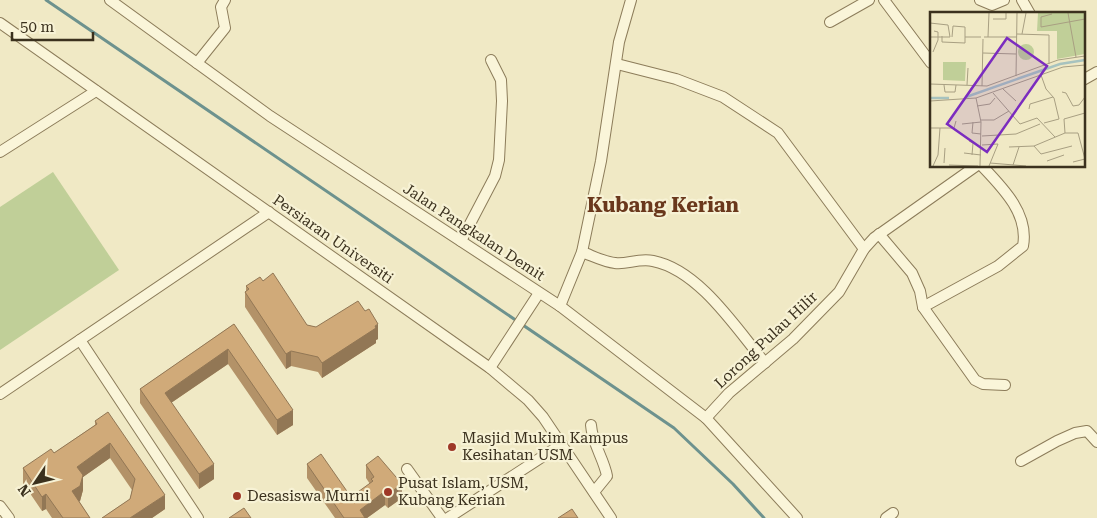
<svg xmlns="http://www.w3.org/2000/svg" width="1097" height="518" viewBox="0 0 1097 518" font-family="'Roboto Serif',serif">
<rect width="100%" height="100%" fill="#f0e9c5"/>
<polygon fill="#c0cf98" points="53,172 119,270 0,350 0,207"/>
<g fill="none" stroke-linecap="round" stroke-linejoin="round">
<polyline stroke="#6d928e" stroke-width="3" points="46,0 674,428 733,484 764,518"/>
<g stroke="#8c7c5a" stroke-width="12">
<g id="minor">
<polyline points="110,0 270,116 560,306 706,418 797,518"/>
<polyline points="884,0 931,63"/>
<polyline points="980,0 992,5 1004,0"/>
<polyline points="1022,0 1030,14"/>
<polyline points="830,22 869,0"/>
<polyline points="0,23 490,368 528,400 543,417 611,518"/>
<polyline points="197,63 225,28 221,7 225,0"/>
<polyline points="617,64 676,79 723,97 778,133 864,249"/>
<polyline points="1083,80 1097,72"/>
<polyline points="0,152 96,91"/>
<polyline points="879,234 912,273 920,291 923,307 975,380 983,384 1005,385"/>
<polyline points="461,241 495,176 499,160 502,101 501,80 491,60"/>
<path d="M582,252c11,4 22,10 33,11 11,2 23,-5 38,-2 46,9 83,67 112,102"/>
<polyline points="560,306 582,252 601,161 619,42 631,0"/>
<path d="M923,307l75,-41 25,-20c6,-32 -20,-58 -41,-80"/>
<polyline points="80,340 198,518"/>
<polyline points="490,368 539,293"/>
<polyline points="0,394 269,212"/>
<polyline points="706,418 729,393 793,339 839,292 864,249 874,238 976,166"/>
<path d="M591,425c1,18 13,34 16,51l-13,16"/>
<polyline points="1021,461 1057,441 1075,433 1087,431 1097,442"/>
<polyline points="407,469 442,518"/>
<polyline points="0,506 9,518"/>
<polyline points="448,518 562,444"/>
<polyline points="886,518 893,513"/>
</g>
</g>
<use href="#minor" stroke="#faf5d9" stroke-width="10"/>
</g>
<g fill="#b39268">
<polygon points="263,281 307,325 316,327 378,339 376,340 376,343 322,378 318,372 291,366 286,369 245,307 245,292 246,291 246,286"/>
<polygon points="234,324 293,425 277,435 228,364 171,403 214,479 199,489 140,403 140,389"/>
<polygon points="95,421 165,509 152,518 102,518 130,499 132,490 110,458 83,477 83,490 80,501 79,501 90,518 52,518 46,509 42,511 23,483 23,468 54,453 95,425"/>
<polygon points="307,464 351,497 370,484 366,478 366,465 402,498 388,508 385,505 367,518 335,518 307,478"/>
</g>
<g fill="#927755">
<polygon points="378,324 378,339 376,340 376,343 322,378 322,363"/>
<polygon points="228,349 228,364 165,407 165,393"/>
<polygon points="291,351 291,366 286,369 286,354"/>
<polygon points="293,410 293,425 277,435 277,420"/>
<polygon points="110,443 110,458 83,477 83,490 80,501 72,506 72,491 77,467"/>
<polygon points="214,464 214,479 199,489 199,474"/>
<polygon points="402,484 402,498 388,508 388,494"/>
<polygon points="385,491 385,505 367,518 360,518 360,510"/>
<polygon points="46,494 46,509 42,511 42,497"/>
<polygon points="165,495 165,509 152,518 130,518"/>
</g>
<g fill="#d0aa79" stroke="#927755">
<polygon points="273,273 307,325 316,327 358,301 365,311 369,309 378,324 375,326 376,328 322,363 318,357 291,351 286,354 245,292 249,289 246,286 260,277 263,281"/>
<polygon points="234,324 293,410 277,420 228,349 165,393 214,464 199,474 140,389"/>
<polygon points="108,412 165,495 130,518 102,518 130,499 135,479 110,443 77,467 83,475 80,486 72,491 90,518 63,518 46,494 42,497 23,468 51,449 54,453 97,424 95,421"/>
<polygon points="321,454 351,497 373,481 371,479 374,477 366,465 378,456 402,484 388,494 385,491 360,510 365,518 344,518 307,464"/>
<polygon points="244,508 251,518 229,518"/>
<polygon points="572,509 578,518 558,518"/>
</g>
<g fill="#9e3827" stroke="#f7f2d5" stroke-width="2">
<circle cx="452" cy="447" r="5"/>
<circle cx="388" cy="492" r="5"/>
<circle cx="237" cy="496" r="5"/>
</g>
<g text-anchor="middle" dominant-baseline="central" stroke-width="4.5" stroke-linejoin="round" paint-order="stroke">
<g font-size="15" fill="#3b311e" stroke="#f7f2d5">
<text transform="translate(474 232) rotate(33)">Jalan Pangkalan Demit</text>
<text transform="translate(333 239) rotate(35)">Persiaran Universiti</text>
<text transform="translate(766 340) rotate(-43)">Lorong Pulau Hilir</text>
</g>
<g font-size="15" fill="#3b311e" stroke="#f7f2d5" text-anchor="start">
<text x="462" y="438">Masjid Mukim Kampus<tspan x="462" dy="17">Kesihatan USM</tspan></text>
<text x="398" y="483">Pusat Islam, USM,<tspan x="398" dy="17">Kubang Kerian</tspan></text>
<text x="247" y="496">Desasiswa Murni</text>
</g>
<g font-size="20" font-weight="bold" fill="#6a381c" stroke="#f7f2d5">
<text x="663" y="205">Kubang Kerian</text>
</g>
</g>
<g transform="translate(930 12)">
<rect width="155" height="155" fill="#f0e9c5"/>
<path d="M108,1h47v41l-28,5v-28h-20zM88 40a8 8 0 1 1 16 0a8 8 0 1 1-16 0ZM13,50h23l-1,19 -22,-1z" fill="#c0cf98"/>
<path fill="none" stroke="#a7c3bf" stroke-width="2.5" d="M36,85l94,-33 25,-4M0,86h19"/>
<path fill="none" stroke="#a89f82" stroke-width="1" d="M138,1l8,44M122,2l-11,3v10l44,-8M63,7h13v-6M0,11l18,2 2,12h-20M87,22l32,1v29M92,22l4,-21M12,24v6l23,1v-16l-12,-1 -1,11M35,25h16M54,25h33M58,25l1,-24M3,40l5,-12v-8l-4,-1M53,41l33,1M111,63l5,14 8,9 5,21M86,64l1,-63M0,72l57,2 71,-26 27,-4M14,73l1,7h10l1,-7M37,73l1,-17M52,74l1,-47M73,77l13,12M132,80l4,1 7,13 6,-1 6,-8M63,81l27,31 17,-6 18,19M46,86l5,24 -1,44M0,89l46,-3 87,-31 22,-2M47,94l13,-2 5,-6M99,97l1,-5 23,-7M134,107l21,-6M51,108h13l15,-9M43,110l-1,11 9,1M114,111l15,-4M32,112l19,-2M0,116h24l2,-7M135,121h13l7,26 -12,3M52,124l34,-2 24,-10M39,129l4,2 -1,12M52,133l16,-1 -9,22M104,134l7,8 31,-8M79,135l25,-1 31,-13 -1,-14M34,141l17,2M117,149l17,-6M14,151l1,-15M60,151l36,3M19,153l29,1M83,153l6,-18M3,154l5,-11 2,-27"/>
<path fill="#7b2cbf" fill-opacity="0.15" stroke="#7b2cbf" stroke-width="2.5" d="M77,26l40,28 -60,86 -40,-28z"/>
<rect width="155" height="155" fill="none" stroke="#3b311e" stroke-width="2.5"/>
</g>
<g transform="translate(35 483) rotate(235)" stroke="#f7f2d5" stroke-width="4" paint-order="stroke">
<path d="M0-4L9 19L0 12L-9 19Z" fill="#3b311e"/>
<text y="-8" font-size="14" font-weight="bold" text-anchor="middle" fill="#3b311e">N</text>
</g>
<path d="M12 32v8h81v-8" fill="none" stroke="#3b311e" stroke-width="2.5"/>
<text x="20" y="32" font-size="15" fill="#3b311e" stroke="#f7f2d5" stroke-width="4" paint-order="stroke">50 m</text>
</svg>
